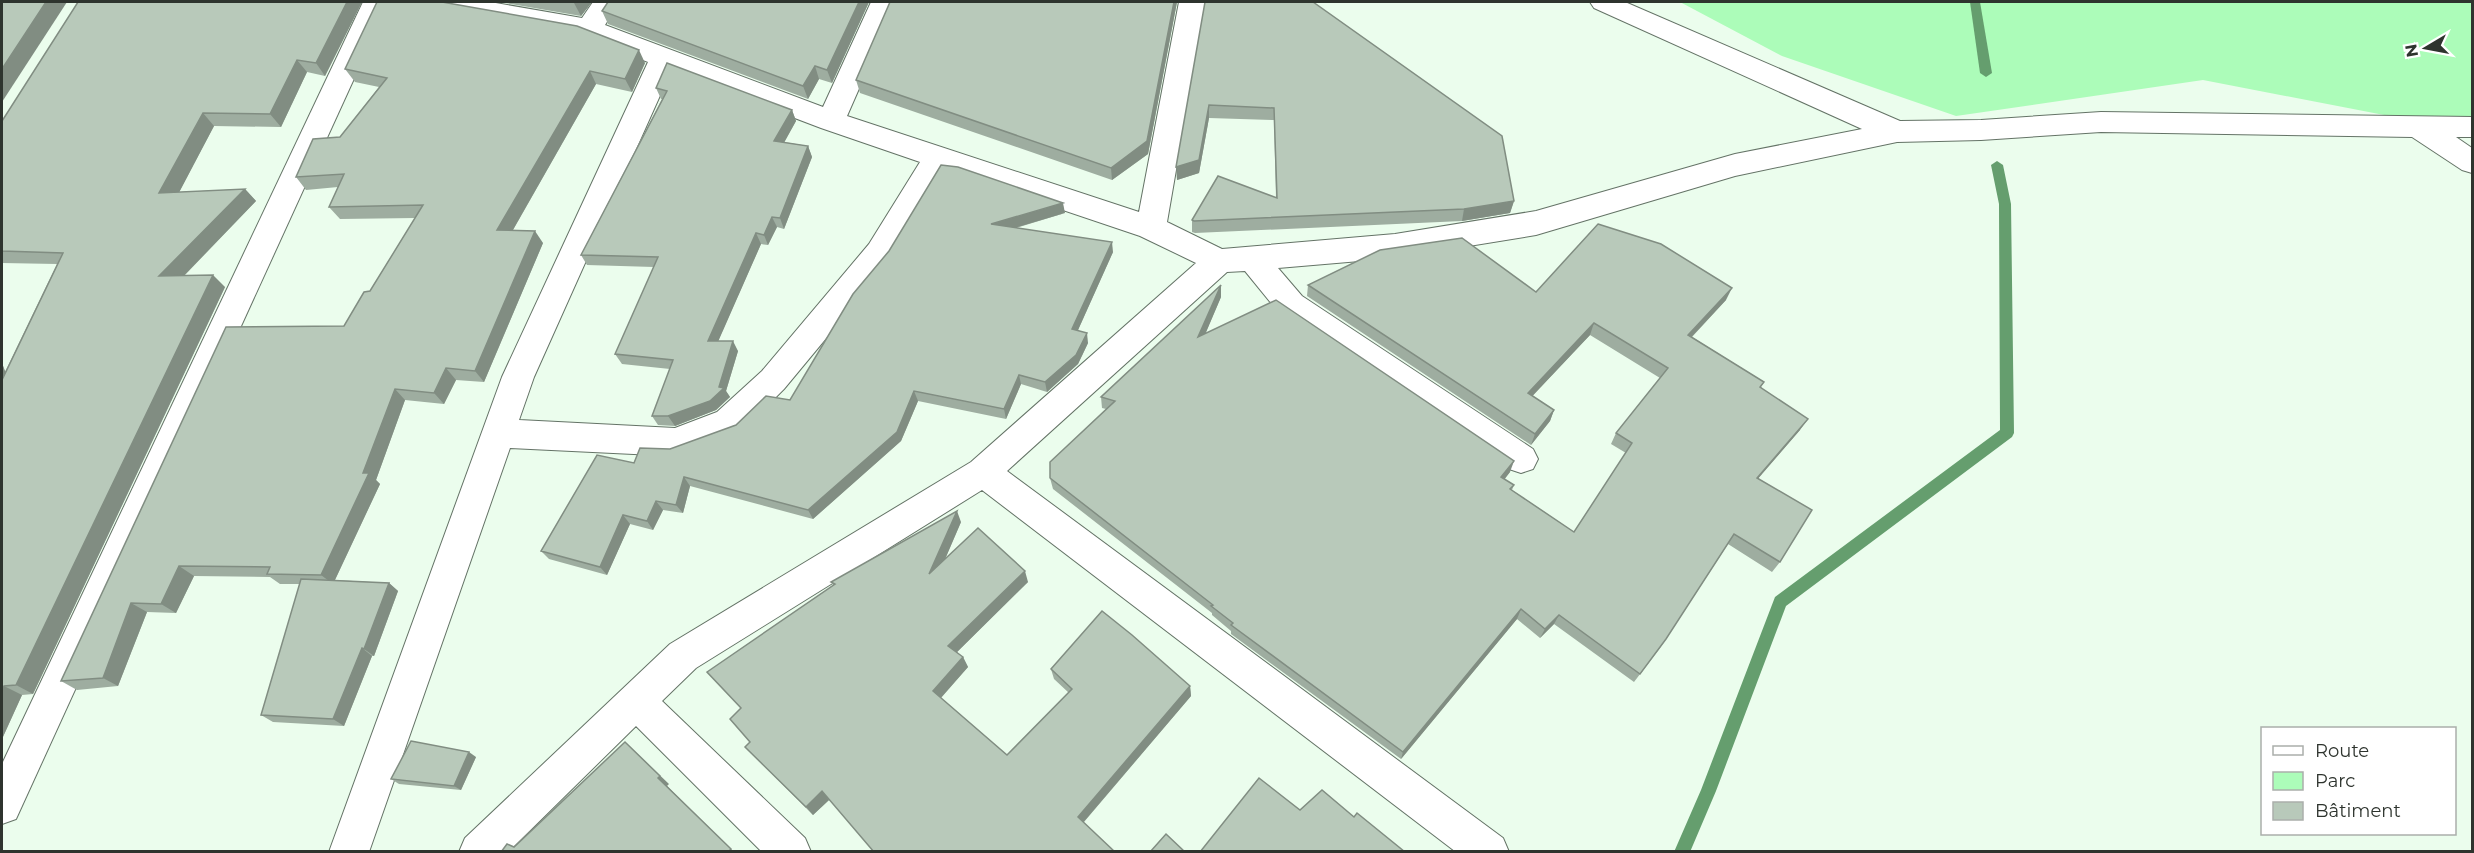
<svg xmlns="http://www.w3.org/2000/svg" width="2474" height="853" viewBox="0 0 2474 853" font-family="Montserrat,sans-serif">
<rect width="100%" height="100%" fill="#ebfded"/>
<polygon fill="#acfcb9" points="1680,2 2472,2 2472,132 2203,80 1956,116 1782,56"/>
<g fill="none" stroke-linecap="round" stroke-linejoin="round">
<g fill="#659e6e" fill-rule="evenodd">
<polygon points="1970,2 1980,2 1992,73 1986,77 1980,73"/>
<polygon points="1997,161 2003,165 2011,204 2014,433 2012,437 1786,606 1716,791 1690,852 1674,852 1701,790 1775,597 2000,430 1999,204 1991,165"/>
</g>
<g stroke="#647366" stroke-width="2">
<g id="minor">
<polygon points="363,2 389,2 16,819 2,824 2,764"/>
<path d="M430,2h60l92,16 11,-16h26l-14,23 218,82 48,-105h26l-50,114 292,96 40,-210h26l-38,220 55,27 173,-15 141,-23 199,-57 127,-25 -268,-121 -4,-6h35l275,119 81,-1 120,-8 371,5v20h-16l16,11v25l-10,-3 -50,-33 -311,-5 -120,8 -84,2 -162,34 -199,59 -141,23 -117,10 24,28 231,153 5,10 -5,10 -12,4 -12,-4 -229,-155 -35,-43 -18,1 -220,199 496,367 6,14h-53l-474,-362 -286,178 -34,33 143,137 6,14h-49l-126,-126 -128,126h-49l6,-14 205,-194 301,-182 225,-199 -56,-27 -196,-66 -53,90 -107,129 -43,43 -66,24 -165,-8 -141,404h-40l173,-475 146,-315 -64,-25 -141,-26 -9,-3zM671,71l150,57 99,34 -51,82 -107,127 -45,41 -42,16 -156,-8 15,-43z"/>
</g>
</g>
<use href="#minor" fill="#fff" fill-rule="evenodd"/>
</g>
<g fill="#9eada0">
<polygon points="362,2 325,76 307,72 281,127 214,126 179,192 245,189 256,201 184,276 225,287 33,694 22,695 2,739 2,363 5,372 57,264 2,263 2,121"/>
<polygon points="500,2 592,2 581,16"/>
<polygon points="608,2 869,2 832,83 819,79 808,99 608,24 602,11"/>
<polygon points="890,2 1178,2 1177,2 1148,154 1112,180 860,93 856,80"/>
<polygon points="1205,2 1514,201 1510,213 1462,221 1195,233 1192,232 1192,220 1276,198 1274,120 1209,118 1199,173 1177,180"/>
<polygon points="645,63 632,92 596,84 513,230 543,243 484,382 456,380 444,404 405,400 376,480 380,484 335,580 389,583 398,591 374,656 372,656 344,726 273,722 261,715 300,584 280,584 270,577 194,576 176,613 147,612 118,686 77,690 61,681 344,326 370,291 415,218 340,219 329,207 338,187 306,190 296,177 340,137 379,87 355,82 345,69"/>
<polygon points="656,88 792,110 796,121 784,142 808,146 812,157 784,229 777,227 768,245 761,244 718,341 738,351 726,391 730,397 716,410 675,426 658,425 652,416 670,369 622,364 615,354 654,267 587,265 581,255 662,99 661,99"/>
<polygon points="1065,213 1016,228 1113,252 1078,330 1088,343 1078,364 1047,392 1021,384 1006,419 918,401 901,441 813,519 690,486 683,513 663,510 653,530 630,524 607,575 549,559 541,551 634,463 736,425 790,400 889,251"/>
<polygon points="1221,285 1221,297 1205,334 1510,472 1504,479 1514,485 1512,490 1574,532 1626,453 1611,444 1616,433 1660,378 1590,335 1532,396 1554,410 1550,421 1531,445 1307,296 1308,285 1536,292 1726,300 1692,337 1764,382 1761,387 1800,430 1758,478 1780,562 1772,572 1728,544 1660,648 1634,682 1554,624 1540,638 1517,619 1401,759 1231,634 1231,631 1212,615 1212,613 1053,489 1050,478 1106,409 1102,408 1101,397"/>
<polygon points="961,522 945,559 1028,582 957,652 963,657 968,667 941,698 1007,755 1069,693 1054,679 1051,669 1190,686 1191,696 1084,822 829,800 813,815 745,747 750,742 833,585 831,582"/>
<polygon points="476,757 461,790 399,784 391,779"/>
</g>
<g fill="#818d82">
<polygon points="46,2 67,2 2,102 2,69"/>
<polygon points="347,2 362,2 325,76 316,63"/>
<polygon points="575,2 592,2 581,16 574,3"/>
<polygon points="859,2 869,2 832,83 827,70"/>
<polygon points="1174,2 1177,2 1148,154 1112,180 1111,168"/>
<polygon points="639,50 645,63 632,92 625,79"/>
<polygon points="297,60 307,72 281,127 270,114"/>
<polygon points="815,66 819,79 808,99 803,86"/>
<polygon points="590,71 596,84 506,242 497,230"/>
<polygon points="1209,105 1209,118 1199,173 1177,180 1176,167"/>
<polygon points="792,110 796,121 779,152 774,141"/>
<polygon points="203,113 214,126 172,206 159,193"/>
<polygon points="808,146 812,157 784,229 780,218"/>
<polygon points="245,189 256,201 172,288 159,276"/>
<polygon points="1514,201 1510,213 1462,221 1464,209"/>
<polygon points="1063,203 1065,213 994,234 991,224"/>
<polygon points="772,217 777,227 768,245 764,235"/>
<polygon points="535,231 543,243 484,382 475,371"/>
<polygon points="756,233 761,244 714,351 708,341"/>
<polygon points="1112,242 1113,252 1074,339 1072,329"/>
<polygon points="213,275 225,287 33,694 16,685"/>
<polygon points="1221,285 1221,297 1199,349 1198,337"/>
<polygon points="1732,288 1726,300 1683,346 1688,335"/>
<polygon points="1594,323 1590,335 1524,405 1528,393"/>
<polygon points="1087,333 1088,343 1078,364 1047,392 1045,382"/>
<polygon points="733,341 738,351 726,391 730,397 716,410 675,426 668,416 719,387"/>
<polygon points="2,363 5,371 14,397 2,388"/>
<polygon points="446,368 456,380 444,404 434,393"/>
<polygon points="1019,375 1021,384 1006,419 1004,409"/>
<polygon points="395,389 405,400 376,480 380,484 333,584 321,575 363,473"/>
<polygon points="914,391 918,401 901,441 813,519 808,510"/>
<polygon points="1554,410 1550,421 1531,445 1535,434"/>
<polygon points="1808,419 1800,430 1750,488 1757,478"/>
<polygon points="1514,461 1510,472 1498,488 1501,477"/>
<polygon points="684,477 690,486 683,513 676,505"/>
<polygon points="656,501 663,510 653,530 647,521"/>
<polygon points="957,511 961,522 934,585 929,574"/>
<polygon points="623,515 630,524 607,575 600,567"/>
<polygon points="179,566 194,576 176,613 161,604"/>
<polygon points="1025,571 1028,582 953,656 948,646"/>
<polygon points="389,583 398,591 374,656 364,649"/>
<polygon points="131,603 147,612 118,686 103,678"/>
<polygon points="1521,609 1517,619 1401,759 1403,752"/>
<polygon points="1559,615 1554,624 1540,638 1545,629"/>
<polygon points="362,648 372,656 344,726 333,719"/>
<polygon points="963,657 968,667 938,701 933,691"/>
<polygon points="4,686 22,695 2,739 2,692"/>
<polygon points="1190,686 1191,696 1081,825 1078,817"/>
<polygon points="625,742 669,784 667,786 734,852 728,852 658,778"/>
<polygon points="469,752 476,757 461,790 454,786"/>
<polygon points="822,791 829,800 813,815 806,807"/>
</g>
<g fill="#b8c9ba" stroke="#818d82" stroke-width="1.5">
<polygon points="2,2 46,2 2,69"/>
<polygon points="78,2 347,2 316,63 297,60 270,114 203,113 159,193 245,189 159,276 213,275 16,685 4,686 2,692 2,380 63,253 2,251 2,121"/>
<polygon points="377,2 442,2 577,26 639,50 625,79 590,71 497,230 535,231 475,371 446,368 434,393 395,389 363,473 369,473 321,575 267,574 270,567 179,566 161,604 131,603 103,678 61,681 226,327 344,326 364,292 370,291 423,205 329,207 344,174 296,177 313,139 340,137 387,78 345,69"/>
<polygon points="608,2 859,2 827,70 815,66 803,86 602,11"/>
<polygon points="890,2 1174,2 1147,141 1111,168 856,80"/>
<polygon points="1205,2 1313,2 1502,136 1514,201 1464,209 1194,221 1192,220 1218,176 1277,198 1274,108 1209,105 1199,160 1176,167"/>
<polygon points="667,63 792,110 774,141 808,146 780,218 772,217 764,235 756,233 708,341 733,341 719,387 724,388 710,401 668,416 652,416 673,360 615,354 658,257 581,255 667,91 656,88"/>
<polygon points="941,165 958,167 1063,203 991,224 1112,242 1072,329 1087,333 1076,355 1045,382 1019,375 1004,409 914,391 897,432 808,510 684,477 676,505 656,501 647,521 623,515 600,567 541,551 597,455 634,463 640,448 670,449 736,425 766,396 790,400 853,294 889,251"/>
<polygon points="1598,224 1661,244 1732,288 1688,335 1764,382 1760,387 1808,419 1757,478 1812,510 1780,562 1734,534 1666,639 1640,674 1559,615 1545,629 1521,609 1403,752 1231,625 1233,623 1211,606 1213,605 1050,478 1050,462 1115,401 1101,397 1221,285 1198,337 1276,300 1514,461 1501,477 1514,485 1510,489 1574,532 1632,443 1616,433 1668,368 1594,323 1528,393 1554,410 1535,434 1308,285 1380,250 1462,238 1536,292"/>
<polygon points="957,511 929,574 978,528 1025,571 948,646 963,657 933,691 1007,755 1072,689 1051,669 1102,611 1132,635 1190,686 1078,817 1115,852 874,852 822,791 806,807 745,747 750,742 730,719 741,708 707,672 835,584 831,582"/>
<polygon points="301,579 389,583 364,649 362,648 333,719 261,715"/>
<polygon points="411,741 469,752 454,786 391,779"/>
<polygon points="625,742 660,776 658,778 731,849 728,852 501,852 507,844 514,847"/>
<polygon points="1259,778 1300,810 1322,790 1354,817 1357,813 1405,852 1200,852"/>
<polygon points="1166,834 1185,852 1150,852"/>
</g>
<rect width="2474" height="853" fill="none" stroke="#2e342e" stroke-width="6"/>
<rect x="2261" y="727" width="195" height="108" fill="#ffffff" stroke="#abaeab" stroke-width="1.5"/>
<rect x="2273" y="746" width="30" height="9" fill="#ffffff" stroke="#abaeab" stroke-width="1.5"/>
<text x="2315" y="757" font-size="18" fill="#2e342e">Route</text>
<rect x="2273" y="772" width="30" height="18" fill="#acfcb9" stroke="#abaeab" stroke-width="1.5"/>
<text x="2315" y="787" font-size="18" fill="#2e342e">Parc</text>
<rect x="2273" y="802" width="30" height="18" fill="#b8c9ba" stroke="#abaeab" stroke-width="1.5"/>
<text x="2315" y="817" font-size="18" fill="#2e342e">Bâtiment</text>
<g transform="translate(2426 48) rotate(260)" stroke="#ffffff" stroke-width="4.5" paint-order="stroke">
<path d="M0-4.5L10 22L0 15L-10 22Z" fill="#2e342e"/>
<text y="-9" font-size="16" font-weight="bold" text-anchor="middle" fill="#2e342e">N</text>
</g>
</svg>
